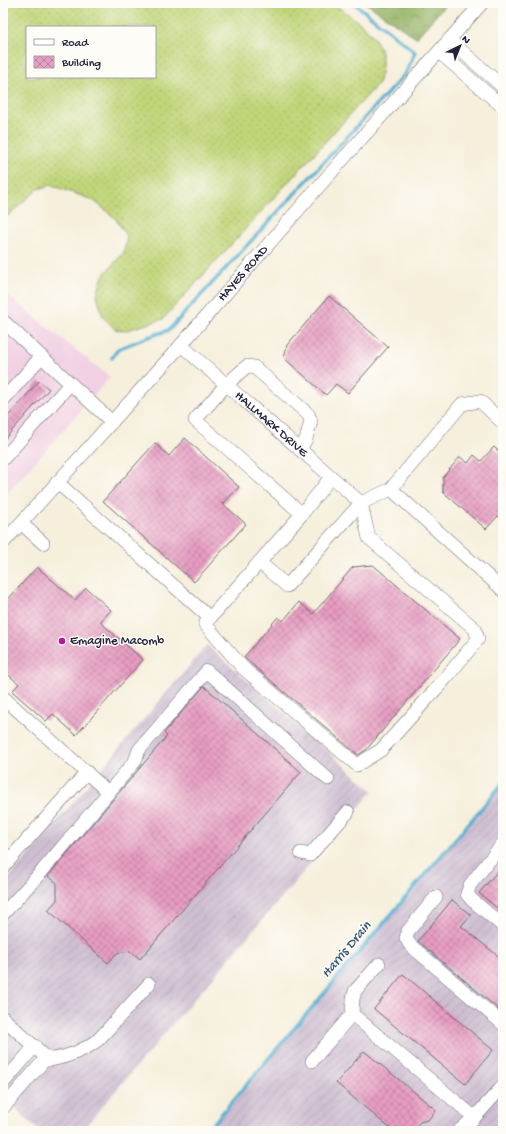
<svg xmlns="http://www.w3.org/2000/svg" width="506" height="1134" viewBox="0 0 506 1134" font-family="'Gochi Hand',sans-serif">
<defs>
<pattern id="industrial-furrows" width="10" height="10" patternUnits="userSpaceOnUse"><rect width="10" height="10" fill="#cebed1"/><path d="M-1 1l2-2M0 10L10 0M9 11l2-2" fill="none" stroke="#b1a3b4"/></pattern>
<pattern id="grass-dots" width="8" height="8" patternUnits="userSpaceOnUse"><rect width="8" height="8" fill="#c1d579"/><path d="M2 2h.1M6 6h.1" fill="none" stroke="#a6b76a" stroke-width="1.8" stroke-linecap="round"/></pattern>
<pattern id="forest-crowns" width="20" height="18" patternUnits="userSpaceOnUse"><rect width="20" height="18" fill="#98b669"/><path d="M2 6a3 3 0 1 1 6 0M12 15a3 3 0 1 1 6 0" fill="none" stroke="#7c9458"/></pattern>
<pattern id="building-cross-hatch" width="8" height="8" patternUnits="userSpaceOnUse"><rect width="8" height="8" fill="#e89dc2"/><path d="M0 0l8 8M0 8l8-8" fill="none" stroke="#bc809f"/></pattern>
</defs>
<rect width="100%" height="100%" fill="#fdfcf7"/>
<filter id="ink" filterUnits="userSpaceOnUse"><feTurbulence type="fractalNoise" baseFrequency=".025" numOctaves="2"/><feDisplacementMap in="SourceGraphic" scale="8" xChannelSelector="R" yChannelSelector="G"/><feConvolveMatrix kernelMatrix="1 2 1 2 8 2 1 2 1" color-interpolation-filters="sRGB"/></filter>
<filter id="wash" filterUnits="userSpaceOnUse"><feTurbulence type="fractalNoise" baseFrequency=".012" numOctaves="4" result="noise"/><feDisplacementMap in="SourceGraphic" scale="16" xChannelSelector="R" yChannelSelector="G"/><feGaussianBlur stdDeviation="0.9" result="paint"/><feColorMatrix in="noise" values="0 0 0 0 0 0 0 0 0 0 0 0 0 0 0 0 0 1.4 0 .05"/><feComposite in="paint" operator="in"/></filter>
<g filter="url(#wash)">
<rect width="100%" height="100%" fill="#f6efdc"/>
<polygon fill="#f1d0e3" points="3,292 110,377 3,498"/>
<g fill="url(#industrial-furrows)">
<polygon points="207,645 373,791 81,1131 39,1131 3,1096 3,885"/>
<polygon points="503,784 503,1131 209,1131"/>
</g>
<path fill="url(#grass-dots)" stroke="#727c5a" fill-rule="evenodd" d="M3,3h329c22,16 53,32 50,63 0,6 -3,13 -4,18l-215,235 -39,12 -9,-2 -12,-12 -6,-22 6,-19 21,-24 3,-16 -12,-18 -22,-18 -42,-15 -13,4 -35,31zM27,27h128v50h-128z"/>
<polygon fill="url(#forest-crowns)" stroke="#5d6c52" points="366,3 447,3 416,38"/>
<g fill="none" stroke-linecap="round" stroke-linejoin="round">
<g stroke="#54b1d2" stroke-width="3.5">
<polyline points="112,358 118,349 148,337 169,330 406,73 415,52 354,3"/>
<polyline points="207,1131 503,783"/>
</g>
</g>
<g id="blocks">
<g fill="url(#building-cross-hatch)">
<polygon points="329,296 388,347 348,393 336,384 326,395 284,358 287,345"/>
<polygon points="39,381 49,389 3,441 3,422"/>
<polygon points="185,438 239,487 223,504 246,524 194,582 103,501 155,443 169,456"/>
<polygon points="494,447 503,455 503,521 498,516 486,529 443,492 443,477 460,457 468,463 474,455 481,461"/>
<polygon points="373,565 460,639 366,750 358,755 249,662 244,657 278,617 283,621 299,602 313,614 353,567"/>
<polygon points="37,567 75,600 86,588 111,610 100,622 143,660 76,735 53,714 46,721 12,691 19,684 3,670 3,605"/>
<polygon points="204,686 301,772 140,959 130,951 117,953 108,963 48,910 57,900 57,883 48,876 167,736 164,733"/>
<polygon points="503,865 503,913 479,893"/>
<polygon points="452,900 471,915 461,926 503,960 503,1013 418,941"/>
<polygon points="403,974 493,1050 465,1084 374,1009"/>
<polygon points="364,1051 436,1110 428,1120 420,1122 412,1131 393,1131 336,1083"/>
</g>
</g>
</g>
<g filter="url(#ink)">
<use href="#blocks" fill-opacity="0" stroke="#6c6a73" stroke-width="1"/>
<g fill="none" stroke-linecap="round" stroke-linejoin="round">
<g stroke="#6c6a73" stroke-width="14">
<g id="minor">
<polyline points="449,40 503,87"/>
<polyline points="439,52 503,107"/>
<polyline points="3,321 112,422"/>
<path id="s1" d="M181,345l180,158 30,-14 71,-85 18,-3 23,22"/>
<polyline points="3,400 41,357"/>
<polyline points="300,450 306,439 311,421 308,414 254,367 247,366 226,385 195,420 302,514 331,477"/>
<polyline points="3,459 70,384"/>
<polyline points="57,482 210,618"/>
<polyline points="391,489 503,590"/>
<polyline points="21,523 43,543"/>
<path id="s2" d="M3,543l178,-198 131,-151 170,-191"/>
<polyline points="259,562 287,586 361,503 369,538 475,629 478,639 445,679 381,750 357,765 243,668 205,624 210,618 302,514"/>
<polyline points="3,697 108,792"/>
<polyline points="503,843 470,885 467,894 472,900 503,926"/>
<polyline points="301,853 310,855 348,812"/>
<polyline points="3,867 87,772"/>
<polyline points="436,897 408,931 406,938 410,945 503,1024"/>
<polyline points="3,914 43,870 135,761 139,750 207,671 328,779"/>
<polyline points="379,964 355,991 353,999 352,1014 474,1117"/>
<path d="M3,1018l46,42c19,-3 35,-9 50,-21l50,-55"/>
<polyline points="312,1061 352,1014"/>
<polyline points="3,1083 35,1046"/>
<polyline points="3,1108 47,1057"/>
<polyline points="459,1131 474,1118 503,1086"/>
</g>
</g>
<use href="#minor" stroke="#fff" stroke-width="13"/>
</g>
</g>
<circle fill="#b5179e" stroke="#fdfcf7" stroke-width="1.5" cx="62" cy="641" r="4"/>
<g text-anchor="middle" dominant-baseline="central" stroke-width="3" stroke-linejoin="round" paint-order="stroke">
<g font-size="13" fill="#22223b" stroke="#fdfcf7">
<text stroke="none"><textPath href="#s2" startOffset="361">HAYES ROAD</textPath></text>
<text stroke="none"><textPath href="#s1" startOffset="120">HALLMARK DRIVE</textPath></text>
</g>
<g font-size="13" fill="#22223b" stroke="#fdfcf7" text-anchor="start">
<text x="70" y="641">Emagine Macomb</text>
</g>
<g font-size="14" font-style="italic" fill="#365b77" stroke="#fdfcf7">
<text transform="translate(347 950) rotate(-50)">Harris Drain</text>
</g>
</g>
<rect width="506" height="1134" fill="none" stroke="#fdfcf7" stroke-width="16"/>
<rect x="26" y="26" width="130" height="52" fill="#fdfcf7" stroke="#a5a5ac"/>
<rect x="34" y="39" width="20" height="6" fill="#ffffff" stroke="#a5a5ac"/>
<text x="62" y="46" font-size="12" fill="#22223b">Road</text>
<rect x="34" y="56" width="20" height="12" fill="url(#building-cross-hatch)" stroke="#a5a5ac"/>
<text x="62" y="66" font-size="12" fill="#22223b">Building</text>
<g transform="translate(460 46) rotate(43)" stroke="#fdfcf7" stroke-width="3" paint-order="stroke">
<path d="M0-3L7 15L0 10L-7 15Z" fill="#22223b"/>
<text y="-6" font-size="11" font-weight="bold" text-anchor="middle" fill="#22223b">N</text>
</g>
</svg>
